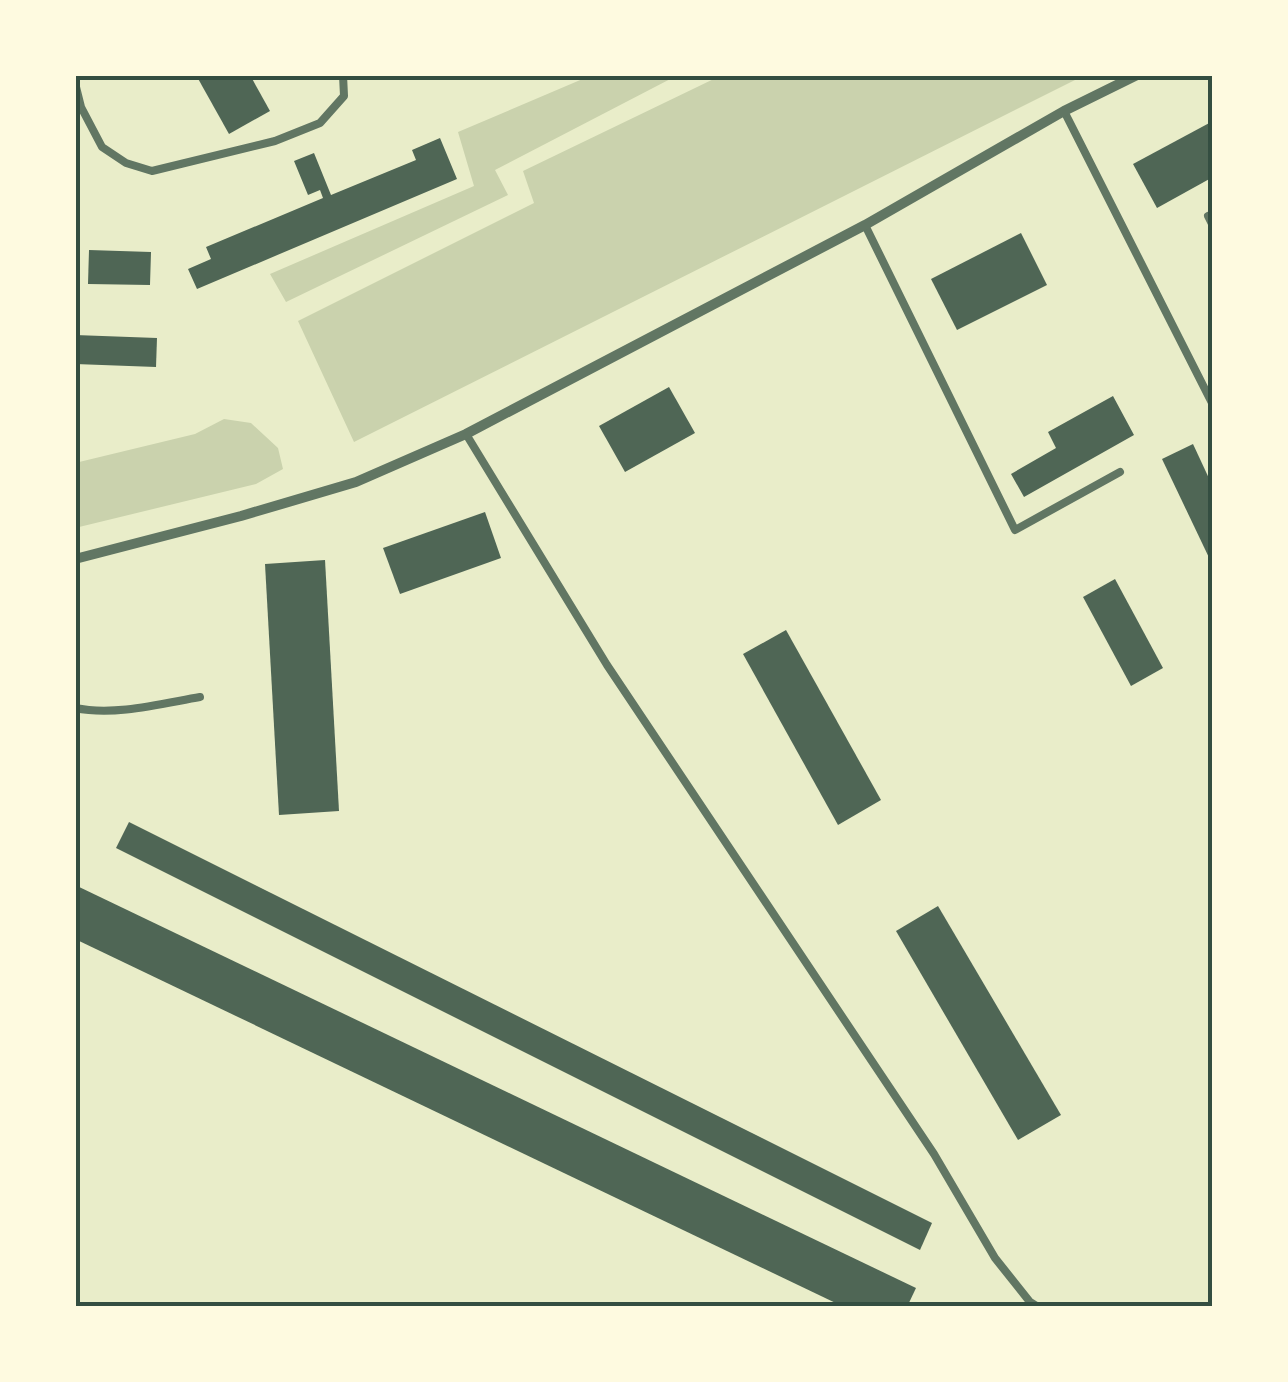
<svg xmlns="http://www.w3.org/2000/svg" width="1288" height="1382" viewBox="0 0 1288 1382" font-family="'Fira Sans Condensed',sans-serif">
<rect width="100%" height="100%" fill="#e9edc9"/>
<g fill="#cad2ad">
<polygon points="592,75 678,75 495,170 508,195 286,302 270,274 474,186 458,132"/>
<polygon points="722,75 1072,75 1075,80 354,442 298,321 534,203 523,171"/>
<polygon points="224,419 251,423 278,448 283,469 256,484 75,528 75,463 195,434"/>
</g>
<g fill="#4f6655">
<polygon points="196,75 250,75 270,111 229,134"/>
<polygon points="1213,121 1213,177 1157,208 1133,164"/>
<polygon points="440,138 457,179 197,289 188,269 211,259 206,247 323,198 320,190 308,195 294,161 314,153 331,195 416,160 412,150"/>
<polygon points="1021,233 1047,285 957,330 931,279"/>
<polygon points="89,250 151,252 150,285 88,284"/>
<polygon points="75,335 157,338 156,367 75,364"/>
<polygon points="669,387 695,433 625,472 599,426"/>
<polygon points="1113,396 1134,435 1024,497 1011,474 1056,448 1048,432"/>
<polygon points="1193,444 1213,487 1213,566 1162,459"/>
<polygon points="485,512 501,558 400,594 383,548"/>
<polygon points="325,560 339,811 279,815 265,564"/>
<polygon points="1115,579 1163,668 1131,686 1083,597"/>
<polygon points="786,630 881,800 838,825 743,654"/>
<polygon points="129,822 932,1223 920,1250 116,848"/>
<polygon points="75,885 916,1288 907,1307 844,1307 75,939"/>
<polygon points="938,906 1061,1115 1018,1140 896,931"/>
</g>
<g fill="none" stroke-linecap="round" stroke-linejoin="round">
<g stroke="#617663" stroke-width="8">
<polyline points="75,83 81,107 102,147 126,163 152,171 275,141 320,123 344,96 343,75"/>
<polyline points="1064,111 1213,405"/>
<polyline points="1213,214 1208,216 1213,226"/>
<polyline points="865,225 1015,530 1120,472"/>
<polyline points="466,434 607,665 934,1154 995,1258 1030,1302 1038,1307"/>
<path d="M75,708c40,8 85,-4 125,-11"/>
</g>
<polyline stroke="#617663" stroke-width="10" points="75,559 241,516 356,482 466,434 865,225 1064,111 1137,75"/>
</g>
<rect width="1288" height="1382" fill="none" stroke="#fefae0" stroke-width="155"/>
<rect x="78" y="78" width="1132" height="1226" fill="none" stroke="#344e41" stroke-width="4"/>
</svg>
